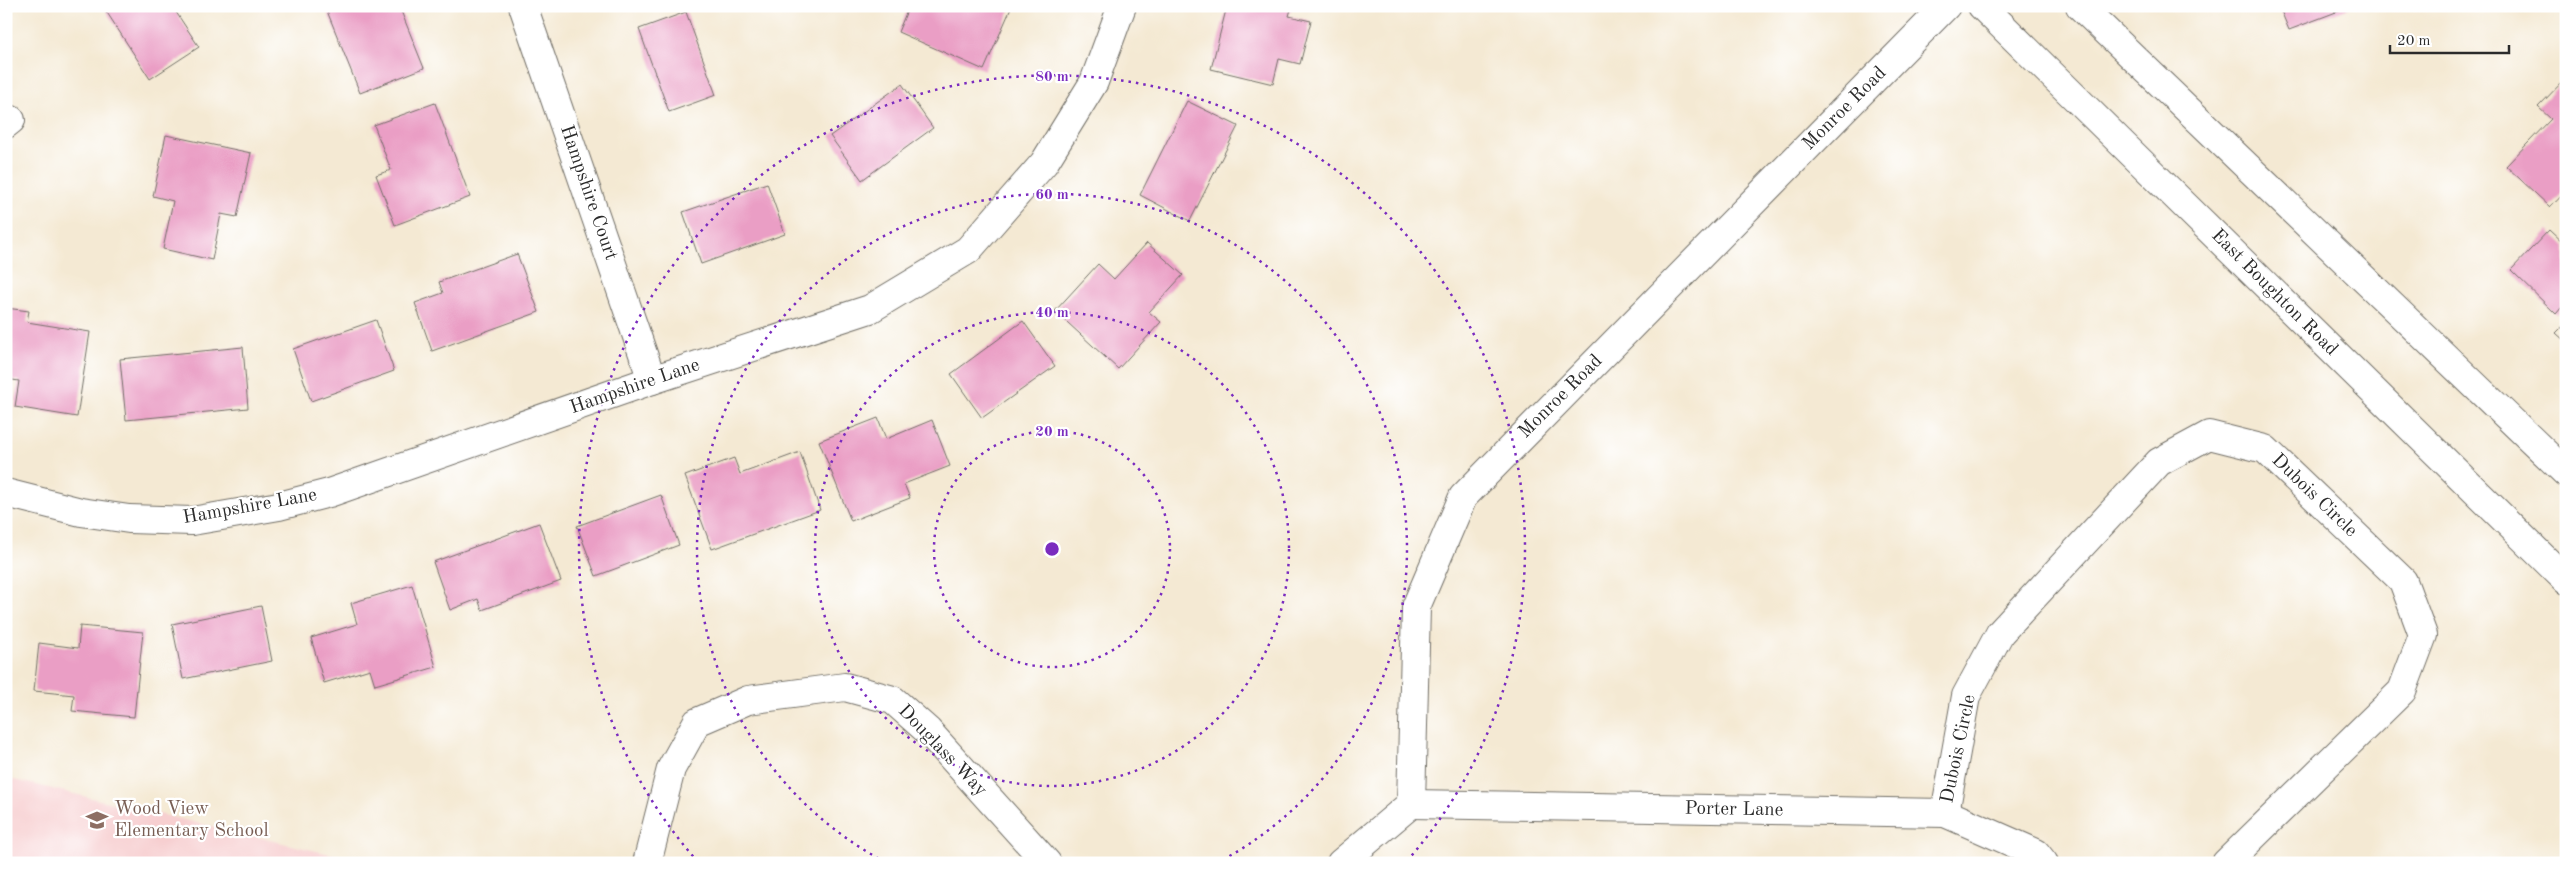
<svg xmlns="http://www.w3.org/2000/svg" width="2572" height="869" viewBox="0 0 2572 869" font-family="'Old Standard TT',serif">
<rect width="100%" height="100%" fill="#fff"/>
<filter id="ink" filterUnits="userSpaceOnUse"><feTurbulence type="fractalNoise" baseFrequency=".02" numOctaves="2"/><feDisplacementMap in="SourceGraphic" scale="10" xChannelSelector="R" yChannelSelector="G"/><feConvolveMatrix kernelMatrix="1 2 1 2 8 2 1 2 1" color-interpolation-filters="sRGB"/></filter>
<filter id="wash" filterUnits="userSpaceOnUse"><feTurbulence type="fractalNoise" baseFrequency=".0096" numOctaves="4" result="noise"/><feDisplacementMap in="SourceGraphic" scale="20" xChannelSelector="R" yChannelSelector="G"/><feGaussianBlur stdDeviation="1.12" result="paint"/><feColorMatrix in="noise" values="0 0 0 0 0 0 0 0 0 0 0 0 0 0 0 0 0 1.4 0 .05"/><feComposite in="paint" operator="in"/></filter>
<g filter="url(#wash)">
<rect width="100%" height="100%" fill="#f4e9d3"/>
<polygon fill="#f7cfd0" points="6,778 368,863 6,863"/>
<g id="blocks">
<g fill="#ea9ec5">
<polygon points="113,6 172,6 199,47 150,79 106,11"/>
<polygon points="325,6 399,6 424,68 360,93"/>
<polygon points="909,6 1012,6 984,70 898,32"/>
<polygon points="1227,6 1292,6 1289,16 1311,21 1300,64 1279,59 1273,84 1211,69"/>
<polygon points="2279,6 2352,6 2289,30"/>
<polygon points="686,12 716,95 669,112 639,29"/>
<polygon points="2566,78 2566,190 2550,207 2506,166 2551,119 2538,107"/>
<polygon points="902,84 933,128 862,180 830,136"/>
<polygon points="1187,101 1238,126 1190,221 1140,195"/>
<polygon points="435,103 470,197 395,225 376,175 391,170 374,125"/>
<polygon points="166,135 251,153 237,217 221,214 212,260 163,249 173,201 153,196"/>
<polygon points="767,183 785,234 701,264 683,212"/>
<polygon points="2549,230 2566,246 2566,310 2562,307 2556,314 2511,270"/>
<polygon points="1147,243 1183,275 1149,312 1161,322 1118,369 1055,311 1098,264 1114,279"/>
<polygon points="517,254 539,312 432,351 415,303 443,293 439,282"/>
<polygon points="6,308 29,311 27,322 90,332 77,417 15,407 19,381 6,379"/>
<polygon points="376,320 394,371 311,401 293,349"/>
<polygon points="1023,321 1055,366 982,418 951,374"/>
<polygon points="2566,323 2566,342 2556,333"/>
<polygon points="243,347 248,408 126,420 120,359"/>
<polygon points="878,418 886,439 932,420 950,466 904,484 910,498 851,521 819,441"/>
<polygon points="800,452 820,510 712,549 685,476 734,458 740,474"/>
<polygon points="661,495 679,545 596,576 577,526"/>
<polygon points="539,523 561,581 482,610 478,599 450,610 433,562"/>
<polygon points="412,585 436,667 375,685 370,669 324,683 311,638 357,624 351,603"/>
<polygon points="261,606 272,661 183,679 172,624"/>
<polygon points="80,626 143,632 134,717 72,711 74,695 34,691 39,643 78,648"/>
</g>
</g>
</g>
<g filter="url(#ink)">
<use href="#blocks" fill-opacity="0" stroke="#716e66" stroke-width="1"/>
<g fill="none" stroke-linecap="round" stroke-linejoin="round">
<g stroke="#716e66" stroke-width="30">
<g id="minor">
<polyline points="523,6 652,380"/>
<polyline points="6,124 11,120"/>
<polyline points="6,493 81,512 129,519 192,521 279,506 329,493 652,380 870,309 968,250 1044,163 1094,82 1122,6"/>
<polyline points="1411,804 1945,813 2036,853 2044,863"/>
<polyline points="1945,813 1966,696 2000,633 2159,462 2209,435 2265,449 2403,581 2423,635 2402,691 2226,863"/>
<polyline points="647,863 671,769 697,722 748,700 845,687 893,700 928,731 1047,863"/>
<polyline points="1341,863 1411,804 1416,607 1463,497 1946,6"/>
</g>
</g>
<g stroke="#716e66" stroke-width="30">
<g id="secondary">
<polyline points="1982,6 2566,580"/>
<polyline points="2080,6 2566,473"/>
</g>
</g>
<use href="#minor" stroke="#fff" stroke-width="28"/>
<use href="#secondary" stroke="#fff" stroke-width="28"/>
</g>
</g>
<g fill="none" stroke="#7b2cbf" stroke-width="2.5" stroke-dasharray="2.5 5">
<circle cx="1052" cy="549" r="118"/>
<circle cx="1052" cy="549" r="237"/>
<path d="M885 862A355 355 0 1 1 1219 862"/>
<path d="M698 862A473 473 0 1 1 1406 862"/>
</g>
<defs>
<g id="school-bare" transform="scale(1.725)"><path d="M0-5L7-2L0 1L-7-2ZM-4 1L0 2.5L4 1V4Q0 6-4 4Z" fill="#8d6e63" stroke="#fff" stroke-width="2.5" paint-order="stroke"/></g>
</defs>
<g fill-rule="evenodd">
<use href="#school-bare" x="97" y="820"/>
</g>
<g text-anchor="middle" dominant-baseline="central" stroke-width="4.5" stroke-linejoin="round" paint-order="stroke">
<g font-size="19" fill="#2b2b2b" stroke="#fff">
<text transform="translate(1845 109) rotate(-45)">Monroe Road</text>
<text transform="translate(588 193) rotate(71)">Hampshire Court</text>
<text transform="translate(2274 293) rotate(45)">East Boughton Road</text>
<text transform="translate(635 387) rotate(-19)">Hampshire Lane</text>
<text transform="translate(1561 397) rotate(-45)">Monroe Road</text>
<text transform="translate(2314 496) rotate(44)">Dubois Circle</text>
<text transform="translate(250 507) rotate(-10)">Hampshire Lane</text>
<text transform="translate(1959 749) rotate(-78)">Dubois Circle</text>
<text transform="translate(942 751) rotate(46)">Douglass Way</text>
<text transform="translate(1734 810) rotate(1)">Porter Lane</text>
</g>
<g font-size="19" fill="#785e54" stroke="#fff" text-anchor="start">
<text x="114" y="809">Wood View<tspan x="114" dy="22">Elementary School</tspan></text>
</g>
</g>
<circle cx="1052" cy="549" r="8" fill="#7b2cbf" stroke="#fff" stroke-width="2.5"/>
<g font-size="15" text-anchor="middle" font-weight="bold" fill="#7b2cbf" stroke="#fff" stroke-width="4.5" stroke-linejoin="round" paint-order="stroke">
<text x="1052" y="81">80 m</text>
<text x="1052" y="199">60 m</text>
<text x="1052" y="317">40 m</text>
<text x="1052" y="436">20 m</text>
</g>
<rect width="2572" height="869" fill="none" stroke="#fff" stroke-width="25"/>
<path d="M2390 45v8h119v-8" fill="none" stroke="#2b2b2b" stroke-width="2.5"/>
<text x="2397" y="45" font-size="15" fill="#2b2b2b" stroke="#ffffff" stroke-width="4" paint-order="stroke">20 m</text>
</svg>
